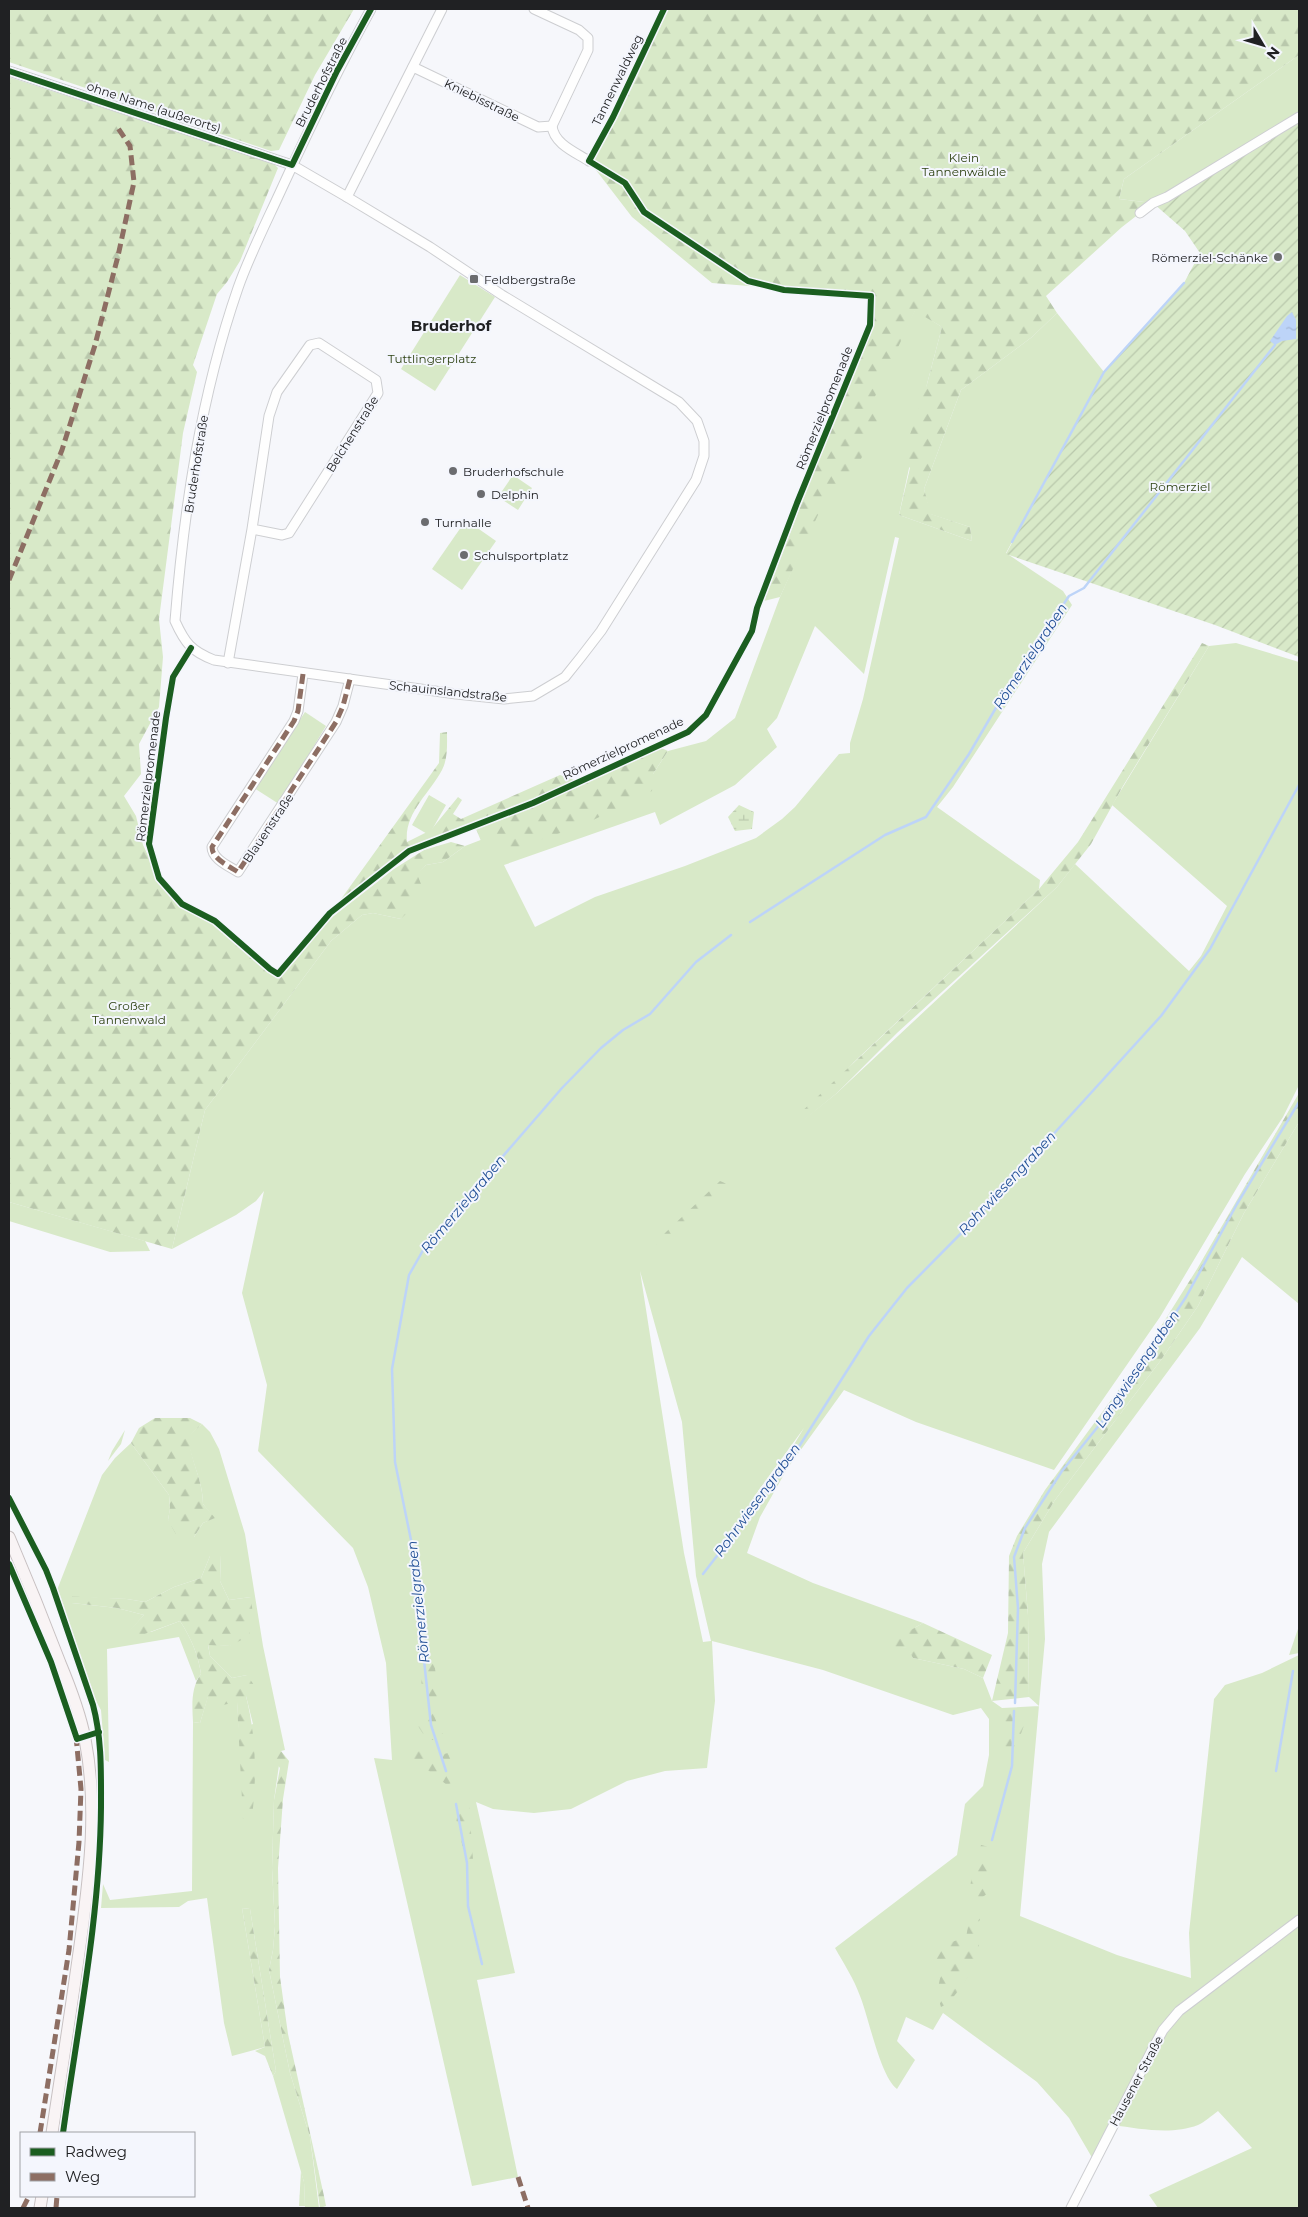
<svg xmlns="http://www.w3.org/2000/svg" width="1308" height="2217" viewBox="0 0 1308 2217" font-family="Montserrat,sans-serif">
<defs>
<pattern id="forest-firs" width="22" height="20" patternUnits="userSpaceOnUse" patternTransform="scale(1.25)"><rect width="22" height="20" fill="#d8e9c8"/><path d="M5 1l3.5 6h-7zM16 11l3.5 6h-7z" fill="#b9c8ac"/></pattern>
<pattern id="wetland-marsh" width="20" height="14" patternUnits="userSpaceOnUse" patternTransform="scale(1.25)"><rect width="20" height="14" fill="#d8e9c8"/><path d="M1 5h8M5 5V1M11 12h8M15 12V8" fill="none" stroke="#b9c8ac"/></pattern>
<pattern id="garden-furrows" width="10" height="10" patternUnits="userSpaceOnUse" patternTransform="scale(1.25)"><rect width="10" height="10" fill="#d8e9c8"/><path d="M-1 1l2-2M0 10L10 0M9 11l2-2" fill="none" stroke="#b9c8ac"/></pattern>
<pattern id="water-ripples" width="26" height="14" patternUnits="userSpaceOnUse" patternTransform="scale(1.25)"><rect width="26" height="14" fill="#bdd4f8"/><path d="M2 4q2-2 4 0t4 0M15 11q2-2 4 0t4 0" fill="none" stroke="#a2b6d4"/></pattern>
</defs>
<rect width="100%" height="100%" fill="#f6f7fb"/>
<g fill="#d8e9c8" fill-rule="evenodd">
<polygon points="1299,55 1299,117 1153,203 1119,199 1124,179"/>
<polygon points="460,275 495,297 435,391 401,369"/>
<path d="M915,310l27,17 -15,57 -28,131 73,26 -2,-14 -40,-13 -6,-25 37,-99 71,-53 25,-24 47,59 -98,181 57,38 9,14 -119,182 -16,20 103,73 -1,9 -185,173 -56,62 39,-31 169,-158 51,-48 18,-23 114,107 12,-15 26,-50 -115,-101 97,-159 27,-3 63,19v423l-16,32 -38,57 -85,143 -106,153 -138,-48 -72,-32 -57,79 -27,48 -13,36 66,30 110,40c-12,7 -18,10 -21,24l6,1 5,10 51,11 19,9 9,23 10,7 37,-2 -10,-9 -1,-82 -5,-62 32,-53 106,-140 37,-54 46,-93 55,-91v182l-57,-47 -42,71 -151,204 -7,32 3,75 -25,277 97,39 74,23 -2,-45 25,-234 11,-14 37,-12 37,-18v553h-141l-9,-13 103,-47 -34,-37c-7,5 -13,11 -20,14 -26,10 -57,4 -85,0l-19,36 -25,-43 -32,-36 -94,-69 -10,17 -27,-13 -9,24 18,19 -18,29c-17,-13 -28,-71 -37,-93 -6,-17 -16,-32 -25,-48l122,-93 8,-51 18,-18 6,-31v-36l-8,-11 -28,7 -130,-45 -111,-29 3,60 -8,67 -42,3 -38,10 -56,28 -37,4 -41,-4 -17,-7 39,171 -38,7 41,197 -46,9 -98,-428 18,2 -6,-97 -18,-76 -15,-39 -95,-97 9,-66 -25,-92 22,-102 -8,10 -20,14 -64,34 33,-139 126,-169 31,-26 11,-2 28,6 15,-45 10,-9 17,-3 22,-16 188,-72 15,-23 38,-10 29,-23 45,-121 40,-90zM895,537l4,1 -36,161 -13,44v10l-11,1 -44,53 -13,12 -26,19 -71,28 -90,31 -60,30 -31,-62 151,-53 5,13 75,-40 42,-38 -10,-18 10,-11 38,-92 49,48zM640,1271l42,151 14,154 15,65 -8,1 -19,-89zM804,1428l-25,41 -28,32z"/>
<polygon points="513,475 532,488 518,510 498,497"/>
<polygon points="466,520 496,541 462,590 432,569"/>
<polygon points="305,712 326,726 279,804 254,788"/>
<polygon points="429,795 446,805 429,835 412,825"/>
<polygon points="9,1202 145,1241 150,1251 110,1252 9,1221"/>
<path d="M202,1424l8,8 9,17 26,85 18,112 22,104 -4,1 -7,49 -2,68 3,58 -2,24 -4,20 21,103 20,64 9,71h-14l-1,-26 -31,-106 3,-5 -26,-162 -8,-1 23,139 -33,9 -8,-33 -17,-125 -19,3 -9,6 -78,1 2,-24 7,16 82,-9 1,-169 7,1 8,-27 29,6 2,27 14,-5 -7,-28 1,-21 -15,3 -22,-22 -2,-12 22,2 21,-49 -22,3 -9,-19 1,-25h-11l-9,22 -27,9 -29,15 -18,-3 -55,-2v6l45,5 27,7 -16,18 23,-1 29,-11c11,17 18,33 21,53l-5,7 -17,-44 -72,12 2,113 -4,-2 -4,-50 -13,-23 -31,-97 45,-115 13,-17 16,-15 38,52 1,14 -2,11 26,17 9,-14 11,-5 -11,-14c0,-25 -13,-43 -15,-68z"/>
<polygon points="125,1430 121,1444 108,1461 112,1451"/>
<polygon points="1299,1626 1299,1653 1289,1655"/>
</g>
<g fill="url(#forest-firs)">
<polygon points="9,9 354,9 315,75 279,150 271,151 9,62"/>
<polygon points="664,9 1299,9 1299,55 1124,179 1119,199 1153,203 1122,227 1046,296 1057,313 1032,337 961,390 924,489 931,514 970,527 972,541 899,515 910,468 902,458 927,384 942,327 915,311 871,405 880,419 850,482 830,489 780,597 764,601 870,325 871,296 712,283 632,217 589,161 613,117"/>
<polygon points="9,77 273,163 278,168 240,261 227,282 217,294 193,365 197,372 183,433 159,619 163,657 159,707 139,744 141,774 124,796 136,816 143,845 159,878 182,904 215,921 278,978 295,961 326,922 394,869 424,850 451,842 465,846 443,862 426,865 417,874 425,894 401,919 373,913 362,915 331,941 205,1110 172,1249 9,1202"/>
<polygon points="1202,643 1209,646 1123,786 1091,844 1057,887 897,1033 837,1093 798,1125 798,1115 1039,889 1078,842"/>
<path d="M447,732c0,12 1,27 -5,38 -12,23 -38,43 -35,72l24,-12 27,-33 4,3 -9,14 8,5 99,-44 17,6 -54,23 -115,45 -72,57 103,-143 1,-30z"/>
<polygon points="659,747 668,751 653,774 652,791 581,826 510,850 494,836 481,841 476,829 539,803 590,776 598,775"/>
<polygon points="1299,1093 1299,1122 1244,1213 1198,1306 1161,1360 1055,1500 1023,1553 1028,1615 1029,1697 992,1701 1008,1633 1009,1556 1017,1536 1045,1490 1128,1377 1153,1339 1197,1269"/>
<polygon points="720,1181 727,1184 724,1193 717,1203 704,1214 694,1217 678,1237 656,1245 665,1233"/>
<path d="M155,1418h35l12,6 -13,12c1,25 14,43 14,68l12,14 -12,5 -9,14 -16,1 -10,-18 2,-12 -1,-13 -38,-52 8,-15z"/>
<path d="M221,1555l-1,26 9,19 22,-3 2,19 -4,20 -19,10 -22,-1 2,11 22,22 15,-3 7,10 -8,11c10,40 11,80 6,121l-9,2 -6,-117 -19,4 -10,-9 -8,26 -7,-1c-1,-17 -2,-35 8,-48 -3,-20 -10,-36 -21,-53l-49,18 -4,-6 17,-18 -27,-7 -45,-5v-7l55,3 18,3 29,-15 27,-9 9,-22z"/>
<polygon points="923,1623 992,1655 983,1678 964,1669 913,1658 907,1648 893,1647 896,1639 904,1637 909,1631"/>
<polygon points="434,1662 439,1695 432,1707 437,1724 446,1740 427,1740 418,1726 424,1712 420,1665"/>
<polygon points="1029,1712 1016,1747 1001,1748 1004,1730 999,1713"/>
<polygon points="401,1747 415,1747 432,1757 448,1753 458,1780 447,1785 420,1764 399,1752"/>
<polygon points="281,1751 289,1761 283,1799 278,1868 280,1977 288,2034 324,2196 326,2206 320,2208 310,2137 290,2073 269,1970 273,1950 275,1926 272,1868 274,1800 280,1768 274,1760"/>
<polygon points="451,1798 469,1803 473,1860 468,1889 463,1848"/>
<polygon points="981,1845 993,1848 988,1893 980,1899 969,1894 972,1875"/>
<polygon points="242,1908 250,1909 276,2071 273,2076 265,2056 255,2051 265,2047"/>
<path d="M970,1914l10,5c-4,10 -1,17 -1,27 -1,17 -23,55 -38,61l-4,-13 3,-16 -8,-6c4,-26 9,-28 34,-34z"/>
<polygon points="301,2171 304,2182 305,2206 299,2206"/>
</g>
<polygon fill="url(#wetland-marsh)" points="739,805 754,812 752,829 735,831 728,817"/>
<polygon fill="url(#garden-furrows)" points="1299,117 1299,657 1215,625 1006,554 1104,372 1184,283 1200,253 1185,231 1153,203"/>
<polygon fill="url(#water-ripples)" points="1292,312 1296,320 1296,339 1282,341 1275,345 1270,341 1287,316"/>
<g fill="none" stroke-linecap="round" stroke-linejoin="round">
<g stroke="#bdd4f8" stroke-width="2.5">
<polyline points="1012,542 1104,372 1184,283"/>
<polyline points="750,922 885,835 926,817 969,754 1007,689 1069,596 1084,588 1275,345"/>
<polyline points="703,1574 767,1491 800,1445 869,1336 907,1288 988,1206 1161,1016 1210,949 1299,785"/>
<polyline points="1015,1703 1018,1608 1014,1557 1025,1528 1062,1471 1113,1408 1186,1297 1237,1204 1299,1102"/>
<polyline points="446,1771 431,1725 411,1540 395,1462 392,1369 409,1275 426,1245 562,1088 601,1048 623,1030 650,1014 696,962 731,935"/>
<polyline points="1276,1771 1293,1671"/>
<polyline points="456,1804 467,1863 468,1906 482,1964"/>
<polyline points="992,1840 1012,1766 1014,1711"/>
</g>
<g stroke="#cdced1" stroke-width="11">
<g id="minor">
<path d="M534,9l45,21 9,8v12l-36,76c2,18 23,26 37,35"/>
<polyline points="413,67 538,127 552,126"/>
<path d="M9,71l268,89 15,5 55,32 83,50 72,48 177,107 18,19 7,20v15l-8,24 -95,151 -20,26 -16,20 -32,19 -29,3 -48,-5 -242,-34c-23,-9 -29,-17 -39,-39 9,-113 26,-226 63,-333 12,-34 29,-67 44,-100 28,-61 57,-121 89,-179"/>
<polyline points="347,197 442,9"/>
<polyline points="1140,213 1153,203 1167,197 1299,117"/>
<polyline points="228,663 252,529 269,416 277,392 310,345 319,343 376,380 378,393 289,533 282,535 252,529"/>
<path d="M303,674l-5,37 -4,10 -82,126c0,12 17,19 26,25l98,-150 7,-16 7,-27"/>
<polyline points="1071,2208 1151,2052 1163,2030 1179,2011 1299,1920"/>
</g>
</g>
<g stroke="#c8c1c2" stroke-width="13">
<g id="major">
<path d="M9,1537c18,42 35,84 51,126 10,24 20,50 25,76 13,67 5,132 -4,199 -9,66 -19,130 -29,195"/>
<polyline points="40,2208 42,2196"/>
</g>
</g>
<use href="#minor" stroke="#fefefe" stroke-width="9"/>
<use href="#major" stroke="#f9f4f5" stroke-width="11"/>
<g stroke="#8d6e63" stroke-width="5" stroke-dasharray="10 5" stroke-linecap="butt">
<polyline points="9,580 62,450 95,345 118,256 134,182 130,146 118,128"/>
<path d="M303,674l-5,37 -4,10 -82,126c0,12 17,19 26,25l98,-150 7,-16 7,-27"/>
<polyline points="40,2133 69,1950 79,1842 81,1789 76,1736"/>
<polyline points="518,2177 528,2208"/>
<polyline points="23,2208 29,2196"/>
<polyline points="56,2208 57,2196"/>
</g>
<g stroke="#f4f6fd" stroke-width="9">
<g id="cycleway">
<polyline points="9,71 292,165 337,71 371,9"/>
<polyline points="191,648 173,677 166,718 149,844 159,878 182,904 215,921 270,969 278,974 330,913 409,851 533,803 688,732 706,715 752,631 757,608 797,503 870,325 871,296 784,290 748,281 644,212 625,183 589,161 613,117 664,9"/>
<path d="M9,1498l37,72 7,18 40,117c9,34 8,68 8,102 -1,110 -23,218 -38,326"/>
<polyline points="9,1564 51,1662 77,1739 99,1732"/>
</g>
</g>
<use href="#cycleway" stroke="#1b5e20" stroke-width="6"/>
</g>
<g fill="#6b6c6f" stroke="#f4f6fd" stroke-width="2">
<circle cx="1278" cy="257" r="5"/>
<rect x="469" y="274" width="10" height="10" rx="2.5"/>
<circle cx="453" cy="471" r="5"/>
<circle cx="481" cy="494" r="5"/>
<circle cx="425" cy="522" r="5"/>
<circle cx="464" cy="555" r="5"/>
</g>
<g text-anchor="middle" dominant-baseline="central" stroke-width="4" stroke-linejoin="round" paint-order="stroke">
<g font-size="12" fill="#202123" stroke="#f4f6fd">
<text transform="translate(617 80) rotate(-64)">Tannenwaldweg</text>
<text transform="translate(321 82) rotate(-63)">Bruderhofstraße</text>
<text transform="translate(482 100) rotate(26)">Kniebisstraße</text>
<text transform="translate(154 107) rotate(18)">ohne Name (außerorts)</text>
<text transform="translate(824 408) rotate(-68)">Römerzielpromenade</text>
<text transform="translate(352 434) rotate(-58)">Belchenstraße</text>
<text transform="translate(196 464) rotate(-81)">Bruderhofstraße</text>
<text transform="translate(448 691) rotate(6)">Schauinslandstraße</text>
<text transform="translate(623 748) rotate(-25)">Römerzielpromenade</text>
<text transform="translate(148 776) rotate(-83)">Römerzielpromenade</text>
<text transform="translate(268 828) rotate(-56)">Blauenstraße</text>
<text transform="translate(1136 2081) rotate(-62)">Hausener Straße</text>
</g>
<g font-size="12" fill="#2d4111" stroke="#f4f6fd">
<text x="964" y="157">Klein<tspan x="964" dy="14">Tannenwäldle</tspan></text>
<text x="432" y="358">Tuttlingerplatz</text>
<text x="1180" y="486">Römerziel</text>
<text x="129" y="1005">Großer<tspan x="129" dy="14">Tannenwald</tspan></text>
</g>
<g font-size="12" fill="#202123" stroke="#f4f6fd" text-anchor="start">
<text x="1268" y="257" text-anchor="end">Römerziel-Schänke</text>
<text x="484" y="279">Feldbergstraße</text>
<text x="463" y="471">Bruderhofschule</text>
<text x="491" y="494">Delphin</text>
<text x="435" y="522">Turnhalle</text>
<text x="474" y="555">Schulsportplatz</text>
</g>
<g font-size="14" font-style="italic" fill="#235197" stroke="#f4f6fd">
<text transform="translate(1030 656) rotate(-57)">Römerzielgraben</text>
<text transform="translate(1007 1183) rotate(-47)">Rohrwiesengraben</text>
<text transform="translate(463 1204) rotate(-50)">Römerzielgraben</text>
<text transform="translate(1137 1369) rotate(-56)">Langwiesengraben</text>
<text transform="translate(757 1500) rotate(-54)">Rohrwiesengraben</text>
<text transform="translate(418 1602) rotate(-96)">Römerzielgraben</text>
</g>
<g font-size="15" font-weight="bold" fill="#202123" stroke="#f4f6fd">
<text x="451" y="325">Bruderhof</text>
</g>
</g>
<rect width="1308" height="2217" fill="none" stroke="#202123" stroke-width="20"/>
<rect x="20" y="2132" width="175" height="65" fill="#f4f6fd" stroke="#9fa1a6"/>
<rect x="30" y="2148" width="25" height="8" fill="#1b5e20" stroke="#9fa1a6"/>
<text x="65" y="2157" font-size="15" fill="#202123">Radweg</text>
<rect x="30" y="2173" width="25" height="8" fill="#8d6e63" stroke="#9fa1a6"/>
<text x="65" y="2182" font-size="15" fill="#202123">Weg</text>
<g transform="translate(1263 45) rotate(128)" stroke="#f4f6fd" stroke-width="4" paint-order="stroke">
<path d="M0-4L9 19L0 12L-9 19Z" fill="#202123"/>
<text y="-8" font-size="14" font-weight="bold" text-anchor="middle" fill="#202123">N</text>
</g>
</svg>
